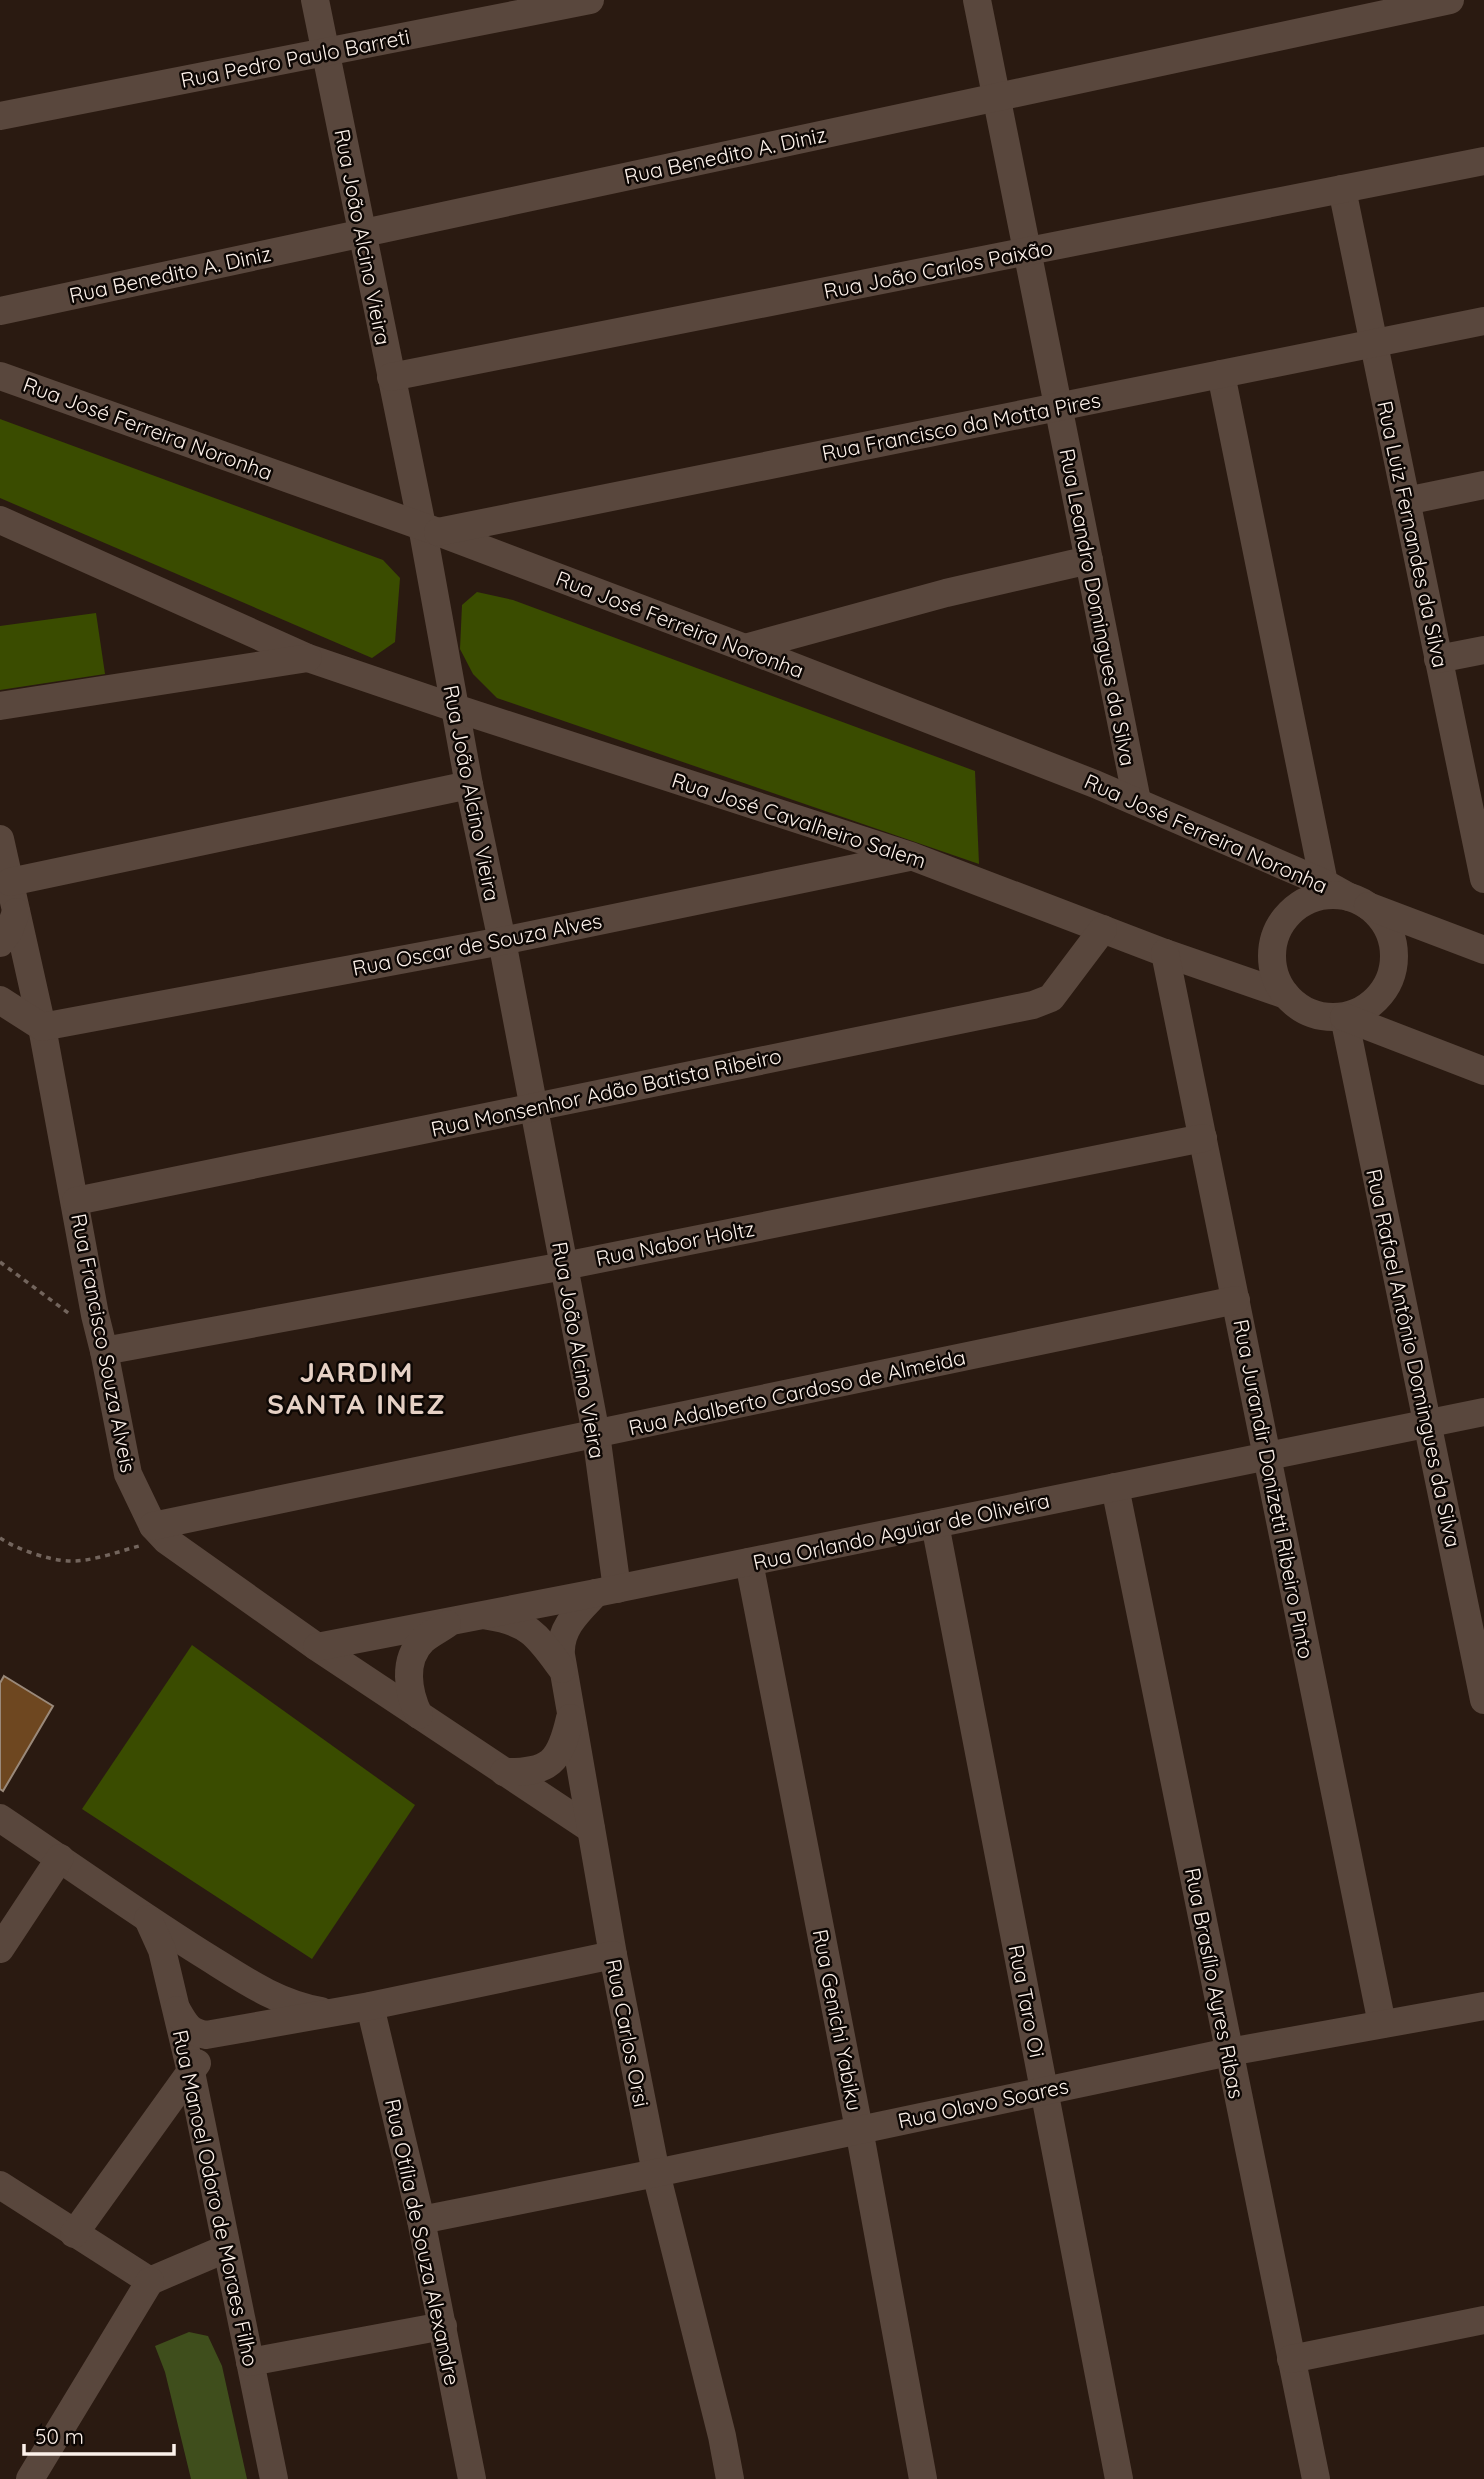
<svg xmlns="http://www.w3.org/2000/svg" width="1484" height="2479" viewBox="0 0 1484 2479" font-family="Quicksand,sans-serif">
<rect width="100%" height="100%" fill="#2a1a11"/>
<g fill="#3a4c00">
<polygon points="0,419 383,560 400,578 395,642 372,658 0,498"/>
<polygon points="477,592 513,600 975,771 979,864 497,698 473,674 460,649 462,605"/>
<polygon points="96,613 105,674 0,690 0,626"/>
<polygon points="192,1645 415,1805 312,1959 82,1809"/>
</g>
<polygon fill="#3f4e1c" points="189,2332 208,2336 222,2366 247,2479 191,2479 165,2372 155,2346"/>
<polygon fill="#6e4720" stroke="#9a897a" stroke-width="2" points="4,1676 53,1706 3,1791 0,1789 0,1683"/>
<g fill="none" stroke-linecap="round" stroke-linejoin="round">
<g stroke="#73655d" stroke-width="3.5" stroke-dasharray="5 5" stroke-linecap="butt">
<polyline points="0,1262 71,1315"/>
<path d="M0,1538c16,11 48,22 68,23 23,1 49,-9 71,-15"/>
</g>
<g stroke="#59473d" stroke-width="28">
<polyline points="315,0 422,526 469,785 502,941 596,1434 617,1589"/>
<polyline points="977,0 1137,801"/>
<polyline points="0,116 590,0"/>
<polyline points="1342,189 1484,879"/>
<polyline points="0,311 1450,0"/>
<polyline points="1221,374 1324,883"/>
<polyline points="0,376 438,532 745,648 1095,784 1324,883 1349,897"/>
<polyline points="391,377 1484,161"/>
<polyline points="1406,501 1484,485"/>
<polyline points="0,520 308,658 455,708 911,856 1165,953 1286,995"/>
<polyline points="438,532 1484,321"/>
<polyline points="745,648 946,593 1089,560"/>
<polyline points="1438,659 1484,650"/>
<polyline points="0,706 308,658"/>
<polyline points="0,839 42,1027 95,1315 104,1351 128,1474 153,1526 166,1540 317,1647 591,1829"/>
<polyline points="10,882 469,785"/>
<circle cx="1333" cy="956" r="61"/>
<polyline points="1368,906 1484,950"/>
<polyline points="0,943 9,931 16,912"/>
<polyline points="1165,953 1382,2024"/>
<polyline points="0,1000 42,1027 502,941 909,857"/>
<polyline points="1344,1017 1484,1700"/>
<polyline points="1344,1017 1484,1071"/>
<polyline points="76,1201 1033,1005 1051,998 1103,929"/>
<polyline points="104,1351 564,1266 1203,1138"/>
<polyline points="1115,1487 1316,2479"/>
<polyline points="935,1524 1119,2479"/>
<polyline points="153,1526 1236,1300"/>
<polyline points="749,1562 859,2129 923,2479"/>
<path d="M596,1593c-17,18 -37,35 -35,62l52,300 43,218 66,263 8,43"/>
<path d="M488,1616c42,6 51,22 74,53"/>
<polyline points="317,1647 596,1593 1484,1412"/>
<path d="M419,1715c-11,-22 -17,-55 4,-75 7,-6 17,-11 24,-16"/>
<path d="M504,1772c46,1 56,-10 66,-54"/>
<path d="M0,1818c67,45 133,92 201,135 39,24 74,50 120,58"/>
<polyline points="148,1919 162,1950 191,2072 274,2479"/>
<polyline points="0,1949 60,1858"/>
<polyline points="370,2006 421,2220 472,2479"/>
<path d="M177,2010c8,14 12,22 29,25l164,-29 243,-51"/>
<polyline points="0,2185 150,2281 225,2249"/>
<polyline points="421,2220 656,2173 1229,2052 1484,2006"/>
<polyline points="74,2234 197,2063"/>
<polyline points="1291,2359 1484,2320"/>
<polyline points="250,2362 443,2326"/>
<polyline points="30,2479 150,2281"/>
</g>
</g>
<g text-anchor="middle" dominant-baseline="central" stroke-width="5" stroke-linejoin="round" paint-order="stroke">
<g font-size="21" fill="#fcf1ea" stroke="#0d0704">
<text transform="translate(295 58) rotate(-11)">Rua Pedro Paulo Barreti</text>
<text transform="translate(725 155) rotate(-12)">Rua Benedito A. Diniz</text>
<text transform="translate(363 237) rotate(79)">Rua João Alcino Vieira</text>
<text transform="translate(938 269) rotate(-11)">Rua João Carlos Paixão</text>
<text transform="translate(170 274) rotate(-12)">Rua Benedito A. Diniz</text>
<text transform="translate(961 426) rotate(-11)">Rua Francisco da Motta Pires</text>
<text transform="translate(148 428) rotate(20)">Rua José Ferreira Noronha</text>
<text transform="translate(1413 534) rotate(78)">Rua Luiz Fernandes da Silva</text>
<text transform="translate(1098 607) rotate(79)">Rua Leandro Domingues da Silva</text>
<text transform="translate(680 624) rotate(21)">Rua José Ferreira Noronha</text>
<text transform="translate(472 793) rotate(79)">Rua João Alcino Vieira</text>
<text transform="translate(799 820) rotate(18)">Rua José Cavalheiro Salem</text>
<text transform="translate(1206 833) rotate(24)">Rua José Ferreira Noronha</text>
<text transform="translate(477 944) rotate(-11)">Rua Oscar de Souza Alves</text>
<text transform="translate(606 1092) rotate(-12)">Rua Monsenhor Adão Batista Ribeiro</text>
<text transform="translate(675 1243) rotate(-11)">Rua Nabor Holtz</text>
<text transform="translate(104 1343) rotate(79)">Rua Francisco Souza Alveis</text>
<text transform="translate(579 1350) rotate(80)">Rua João Alcino Vieira</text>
<text transform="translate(1414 1358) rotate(78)">Rua Rafael Antônio Domingues da Silva</text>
<text transform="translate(797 1392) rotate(-12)">Rua Adalberto Cardoso de Almeida</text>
<text transform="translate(1274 1489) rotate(79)">Rua Jurandir Donizetti Ribeiro Pinto</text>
<text transform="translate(901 1531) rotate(-12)">Rua Orlando Aguiar de Oliveira</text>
<text transform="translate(1215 1983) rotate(79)">Rua Brasílio Ayres Ribas</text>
<text transform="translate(1027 2001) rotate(79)">Rua Taro Oi</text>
<text transform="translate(838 2020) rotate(79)">Rua Genichi Yabiku</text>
<text transform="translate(628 2033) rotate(79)">Rua Carlos Orsi</text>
<text transform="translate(983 2103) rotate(-12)">Rua Olavo Soares</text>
<text transform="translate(216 2198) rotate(78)">Rua Manoel Odoro de Moraes Filho</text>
<text transform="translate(423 2242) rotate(78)">Rua Otília de Souza Alexandre</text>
</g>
<g font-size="28" font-weight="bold" letter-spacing="2" fill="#e6d1c5" stroke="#0d0704">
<text x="357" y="1371">JARDIM<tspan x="357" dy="32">SANTA INEZ</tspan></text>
</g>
</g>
<path d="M24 2444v10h150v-10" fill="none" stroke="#fcf1ea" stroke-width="3.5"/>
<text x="35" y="2444" font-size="21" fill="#fcf1ea" stroke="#0d0704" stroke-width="5" paint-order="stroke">50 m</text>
</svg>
